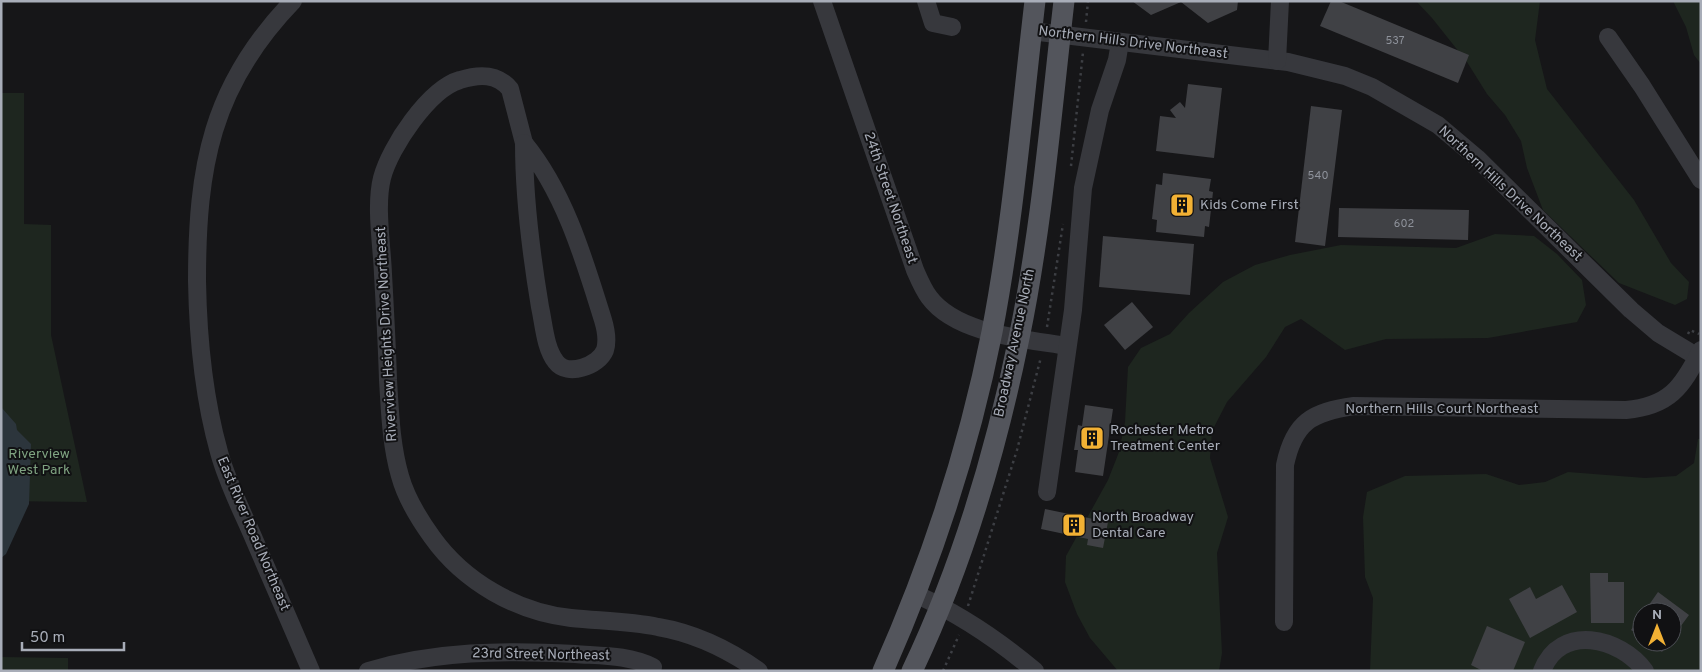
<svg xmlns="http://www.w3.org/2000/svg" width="1702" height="672" viewBox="0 0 1702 672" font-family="Overpass,sans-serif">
<rect width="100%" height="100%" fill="#161618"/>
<g fill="#1e261f" fill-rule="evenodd">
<polygon points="1416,1 1540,1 1535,40 1547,89 1634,200 1671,263 1689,282 1687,299 1675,305 1619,283 1543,210 1527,168 1521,141 1505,115 1487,94 1467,62 1432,18"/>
<polygon points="1673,1 1701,1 1701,64 1694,55 1686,27"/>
<polygon points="1,93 24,93 24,224 51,225 51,335 87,502 1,501"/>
<polygon points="1495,234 1534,236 1557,254 1582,280 1586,305 1577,322 1488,338 1386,339 1345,350 1301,319 1285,327 1266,357 1227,402 1212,431 1210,458 1228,517 1217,553 1222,653 1219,671 1118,671 1090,638 1077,614 1065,582 1066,556 1108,480 1119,452 1125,422 1128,367 1141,348 1170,334 1189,313 1223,282 1255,265 1290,255 1341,245 1456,248"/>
<path d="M1698,439h3v232h-331l3,-73 -8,-21 -2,-60 4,-25 38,-16 81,-2 33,11 26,-3 23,-10 77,6 31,-2 18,-13zM1642,612h30v30h-30z"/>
<polygon points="1,657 68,658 68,671 1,671"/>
</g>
<polygon fill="#2c353c" points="1,407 16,424 17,430 31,444 29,504 6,554 1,558"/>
<g fill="#404145">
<polygon points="1132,1 1238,1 1237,10 1208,23 1181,2 1151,15"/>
<polygon points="1331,1 1339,1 1469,55 1458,83 1320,26"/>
<polygon points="1188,84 1222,88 1214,158 1156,151 1160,116 1176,118 1170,110 1180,102 1185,108"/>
<polygon points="1311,106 1342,110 1325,246 1295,242"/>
<polygon points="1163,173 1211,179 1209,191 1213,192 1209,227 1205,226 1204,237 1156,232 1157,220 1152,219 1156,184 1162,185"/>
<polygon points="1339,208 1469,210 1468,240 1338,237"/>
<polygon points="1103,236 1194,244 1190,295 1099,287"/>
<polygon points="1132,302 1153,327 1125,350 1104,325"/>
<polygon points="1085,405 1113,409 1103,476 1075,472 1078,450 1074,450 1078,425 1082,426"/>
<polygon points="1045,509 1108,522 1103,548 1087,545 1088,539 1041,529"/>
<polygon points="1590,573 1608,573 1608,582 1624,582 1624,623 1591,623"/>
<polygon points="1562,585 1577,612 1530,638 1509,599 1530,587 1536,599"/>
<polygon points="1658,592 1689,615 1672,638 1672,612 1644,612"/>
<polygon points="1642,614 1642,637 1631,630"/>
<polygon points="1487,626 1525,642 1513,671 1483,671 1471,665"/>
<polygon points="1648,642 1669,642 1662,652"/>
</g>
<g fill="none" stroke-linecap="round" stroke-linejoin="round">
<g stroke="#3d3f44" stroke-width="2.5" stroke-dasharray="2.5 4" stroke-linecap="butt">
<polyline points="1086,22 1088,1"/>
<polyline points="1071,166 1083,52"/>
<polyline points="1047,327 1063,224"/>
<polyline points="1688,334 1690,330 1699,334"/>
<polyline points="968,606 1017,450 1041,357"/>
<polyline points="943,671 959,635"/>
</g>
<g stroke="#37383d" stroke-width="18">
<path d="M293,1c-82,85 -96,166 -96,280 1,58 6,114 22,171 8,30 23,59 35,87 19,44 38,88 57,132"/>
<path d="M822,1l93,269c4,9 8,19 14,27 27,37 96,42 138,49"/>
<polyline points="926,1 933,23 952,27"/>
<polyline points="1031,31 1288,62 1345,76 1372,87 1438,125 1477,158 1631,310 1658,333 1701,359"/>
<polyline points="1608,37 1642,86 1701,180"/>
<polyline points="1277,61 1280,1"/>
<path d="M524,143l-14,-54c-13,-16 -31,-15 -50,-9 -31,9 -70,67 -78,98 -7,28 0,68 1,96 2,36 4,71 5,106 2,32 3,65 12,96 6,22 19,43 32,61 32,45 85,75 139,81 29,3 58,3 87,9 36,6 71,23 101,44"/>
<path d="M524,143c41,50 60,116 79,177 3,10 5,20 2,30 -6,16 -38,27 -49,12 -11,-14 -12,-37 -16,-55 -9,-54 -16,-108 -16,-164z"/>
<polyline points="1047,492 1073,310 1083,188 1100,110 1117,60 1120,42"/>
<path d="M915,594c45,20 82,45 120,77"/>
<path d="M1284,622l1,-157c9,-43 27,-53 69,-59l272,4c43,-4 56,-22 75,-60"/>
<path d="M368,671c67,-20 137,-21 207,-17 28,2 53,1 78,13"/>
<path d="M1542,671c18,-48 78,-34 103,0"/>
</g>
<g stroke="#53555c" stroke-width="21">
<path d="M883,671c48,-108 86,-223 109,-339 21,-109 30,-221 43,-331"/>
<path d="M912,671c50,-105 84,-220 107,-333 23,-111 32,-225 45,-337"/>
</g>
</g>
<defs>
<g id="building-square" transform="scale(1.25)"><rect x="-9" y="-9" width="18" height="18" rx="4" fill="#f2b134" stroke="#111113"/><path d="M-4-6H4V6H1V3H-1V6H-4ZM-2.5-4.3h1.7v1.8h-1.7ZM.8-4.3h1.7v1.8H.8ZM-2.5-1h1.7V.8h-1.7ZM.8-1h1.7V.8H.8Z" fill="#111"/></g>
</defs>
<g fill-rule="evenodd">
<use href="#building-square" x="1182" y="205"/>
<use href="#building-square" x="1092" y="438"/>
<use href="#building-square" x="1074" y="525"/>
</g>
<g text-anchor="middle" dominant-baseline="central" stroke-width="4" stroke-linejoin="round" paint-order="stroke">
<g font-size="11" fill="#8e929b">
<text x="1395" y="41">537</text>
<text x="1318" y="176">540</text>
<text x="1404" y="224">602</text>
</g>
<g font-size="14" fill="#a8adb8" stroke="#111113">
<text transform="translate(1133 43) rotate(7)">Northern Hills Drive Northeast</text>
<text transform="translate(1510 194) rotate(43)">Northern Hills Drive Northeast</text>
<text transform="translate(890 198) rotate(71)">24th Street Northeast</text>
<text transform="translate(387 334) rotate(-93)">Riverview Heights Drive Northeast</text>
<text transform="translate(1015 343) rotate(-78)">Broadway Avenue North</text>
<text x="1442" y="409">Northern Hills Court Northeast</text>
<text transform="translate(253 534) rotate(67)">East River Road Northeast</text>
<text transform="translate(541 655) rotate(1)">23rd Street Northeast</text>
</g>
<g font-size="14" fill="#a8adb8" stroke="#111113" text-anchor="start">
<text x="1200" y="205">Kids Come First</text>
<text x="1110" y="430">Rochester Metro<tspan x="1110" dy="16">Treatment Center</tspan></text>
<text x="1092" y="517">North Broadway<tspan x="1092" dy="16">Dental Care</tspan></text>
</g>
<g font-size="14" fill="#7fa381" stroke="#111113">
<text x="39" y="454">Riverview<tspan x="39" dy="16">West Park</tspan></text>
</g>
</g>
<rect width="1702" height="672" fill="none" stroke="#a8adb8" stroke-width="5"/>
<g transform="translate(1657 627)"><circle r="24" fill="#111113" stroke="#4d4f55"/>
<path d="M0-4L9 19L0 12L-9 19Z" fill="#f2b134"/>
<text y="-8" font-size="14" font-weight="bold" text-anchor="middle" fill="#a8adb8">N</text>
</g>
<path d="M22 642v8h102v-8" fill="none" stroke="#a8adb8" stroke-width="2.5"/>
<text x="30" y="642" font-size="15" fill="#a8adb8" stroke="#111113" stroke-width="4" paint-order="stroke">50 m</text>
</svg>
